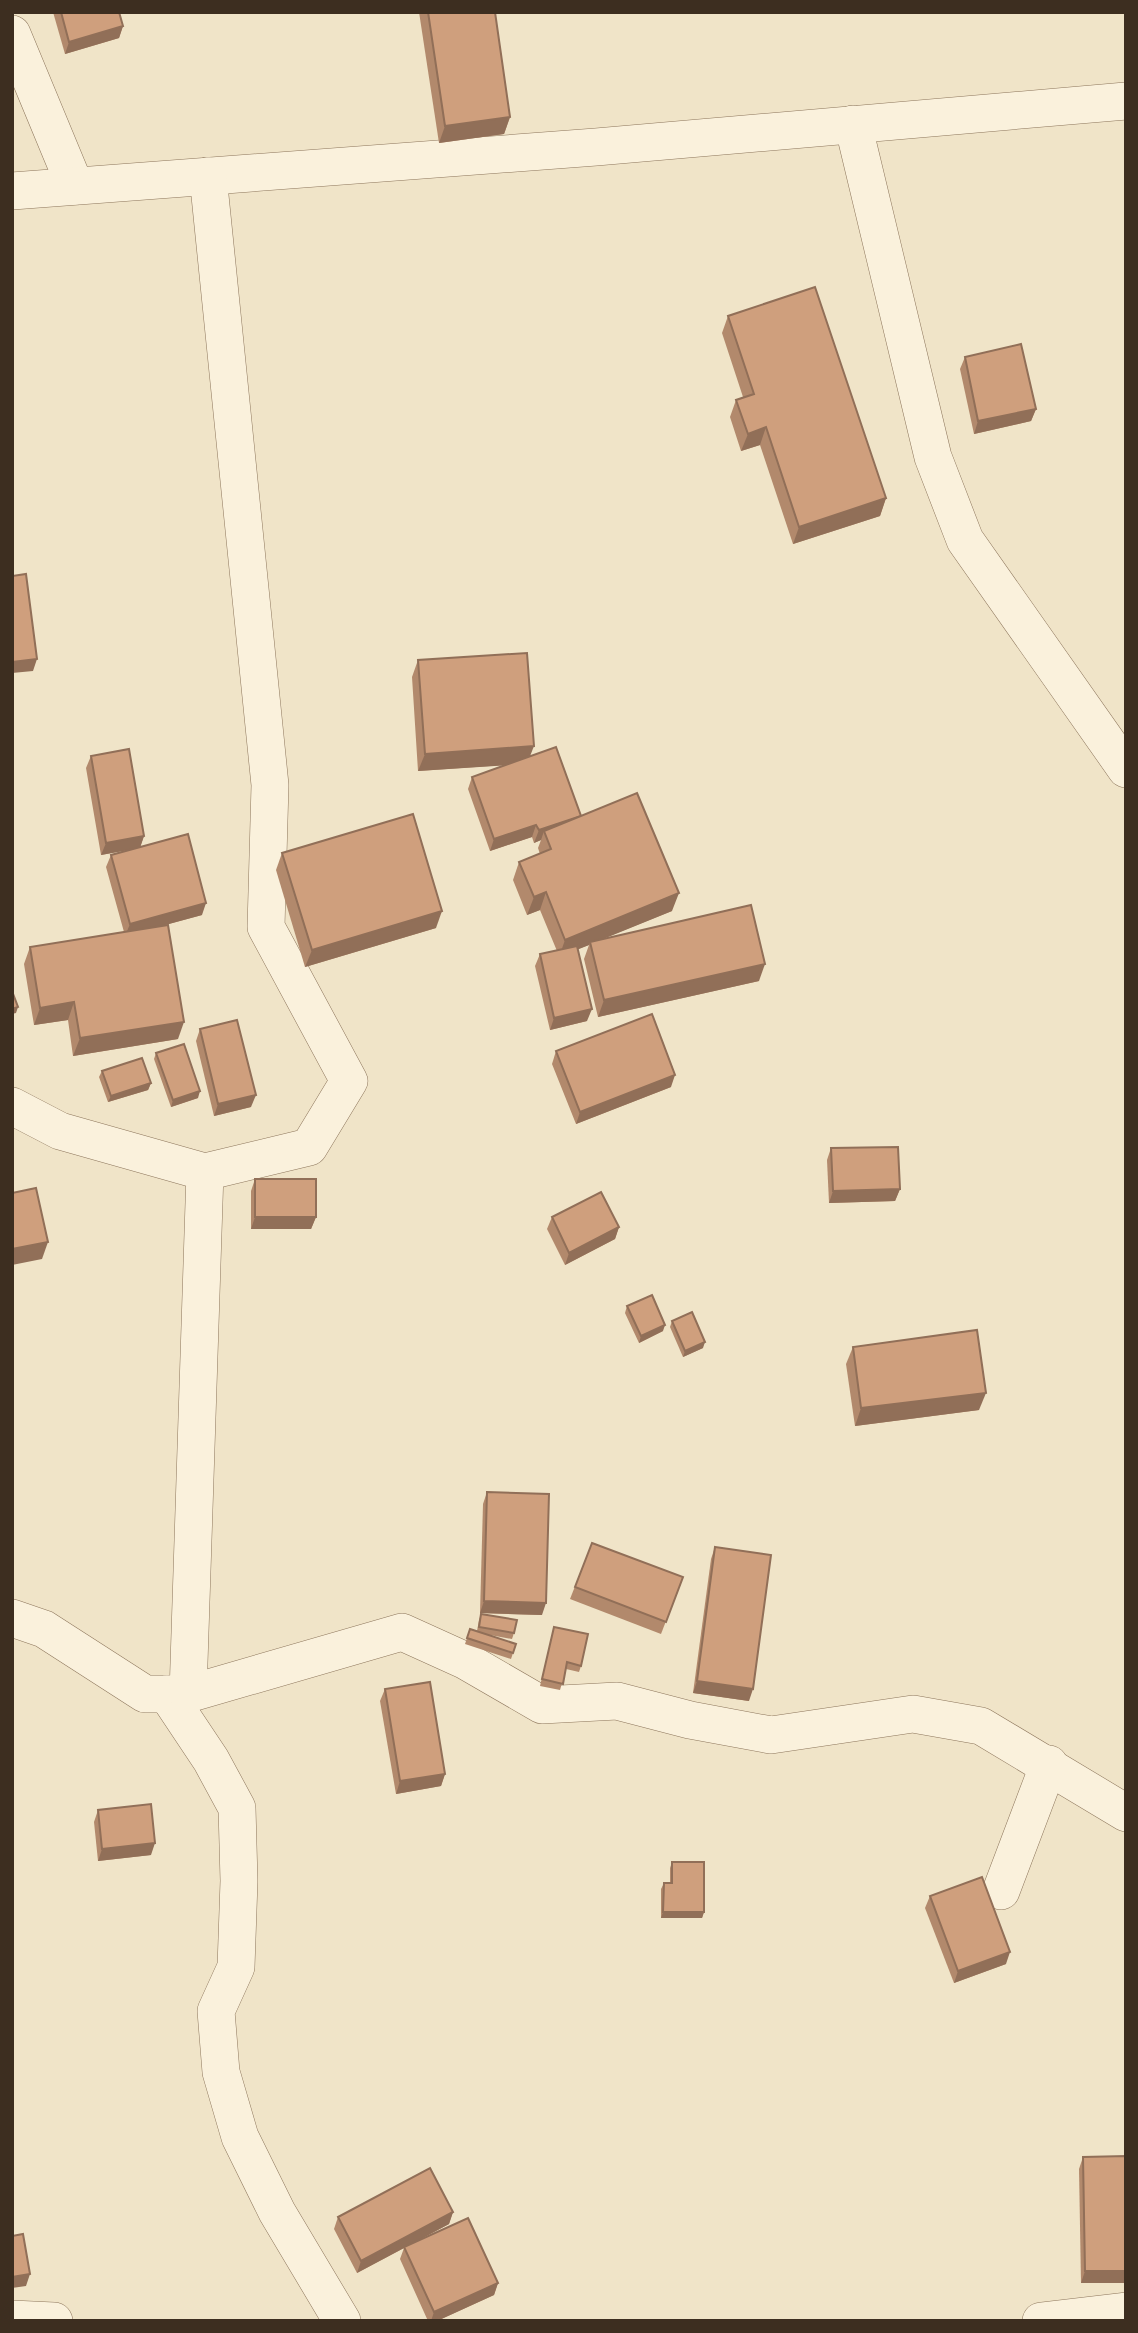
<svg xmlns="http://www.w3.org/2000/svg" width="1138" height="2333" viewBox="0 0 1138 2333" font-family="'Libre Baskerville',serif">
<rect width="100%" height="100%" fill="#f0e4c8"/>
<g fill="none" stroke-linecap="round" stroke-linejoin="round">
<g stroke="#8d765c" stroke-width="38">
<g id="street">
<polyline points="12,34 75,186"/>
<polyline points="853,124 933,457 965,540 1126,769"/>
<polyline points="12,191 596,147 1126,101"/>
<polyline points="12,1106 60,1131 205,1172 309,1147 349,1081 266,927 270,785 208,176"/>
<polyline points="12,1618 44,1629 145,1694 188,1694 402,1632 466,1661 542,1705 617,1701 690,1720 771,1735 913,1714 981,1726 1126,1813"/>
<polyline points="167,1694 211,1760 237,1808 239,1881 236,1967 216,2011 221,2072 240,2137 277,2212 342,2321"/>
<polyline points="188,1694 205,1172"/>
<polyline points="1001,1891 1049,1764"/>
<polyline points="12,2319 54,2321"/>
<polyline points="1041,2321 1126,2311"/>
</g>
</g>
<use href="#street" stroke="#faf1dc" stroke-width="37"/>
</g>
<g fill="#b2896c">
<polygon points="53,12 119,12 123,26 119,38 65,54"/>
<polygon points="419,12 495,12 510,117 504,134 439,143"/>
<polygon points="728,316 886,498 880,516 793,544 760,445 741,451 730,417 736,400 743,397 722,333"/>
<polygon points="965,357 1036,409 1031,421 974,434 960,369"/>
<polygon points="418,660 530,756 581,816 672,911 602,939 759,981 598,1017 584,959 589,945 578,949 587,1021 550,1030 535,966 540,954 557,951 540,910 527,915 513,880 519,862 540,854 538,848 541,840 534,843 532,837 490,851 468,789 472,777 505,765 418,771 412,677"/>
<polygon points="91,756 144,836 140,847 202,915 161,926 178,1039 73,1056 68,1020 34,1025 24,964 30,947 124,932 106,867 111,855 127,850 101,855 86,768"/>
<polygon points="282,853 436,928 305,967 276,870"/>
<polygon points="200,1029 251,1107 214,1116 196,1041"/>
<polygon points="556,1051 671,1087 576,1124 552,1064"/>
<polygon points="156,1053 198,1098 171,1107 154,1059"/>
<polygon points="102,1071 151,1083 148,1090 108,1102 99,1077"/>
<polygon points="831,1148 900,1189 895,1201 829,1203 827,1160"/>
<polygon points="255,1179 316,1217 311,1229 251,1229 251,1191"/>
<polygon points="552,1217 619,1227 615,1239 565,1265 547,1229"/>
<polygon points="627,1306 663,1331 639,1343 625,1313"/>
<polygon points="672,1321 703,1348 683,1357 670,1327"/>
<polygon points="853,1347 979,1410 855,1426 846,1364"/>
<polygon points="487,1492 542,1615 480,1613 483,1504"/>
<polygon points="592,1543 683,1577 661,1634 570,1599"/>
<polygon points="715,1547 749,1701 693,1693 711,1559"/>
<polygon points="481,1614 514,1633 512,1639 490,1635 516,1644 511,1659 465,1644 470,1629 477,1631 479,1620"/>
<polygon points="554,1627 581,1666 579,1672 566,1669 560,1690 540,1686"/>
<polygon points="385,1689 445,1774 441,1786 396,1794 380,1701"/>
<polygon points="98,1810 151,1855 98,1861 94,1822"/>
<polygon points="672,1862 704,1912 702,1918 661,1918 661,1889 664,1883 670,1883 670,1868"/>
<polygon points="930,1896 1006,1964 954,1983 925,1908"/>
<polygon points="1083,2157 1126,2283 1081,2283 1079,2169"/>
<polygon points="453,2212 449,2224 410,2245 498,2283 494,2295 437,2321 428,2321 400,2259 404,2248 357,2273 334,2229 338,2217"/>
</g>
<g fill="#916f58">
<polygon points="123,26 119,38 65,54 69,42"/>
<polygon points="510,117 504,134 439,143 445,126"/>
<polygon points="1036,409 1031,421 974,434 978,421"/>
<polygon points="766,427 760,445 741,451 748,434"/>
<polygon points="886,498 880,516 793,544 799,527"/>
<polygon points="37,659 33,671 12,673 12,662"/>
<polygon points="534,746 527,764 418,771 425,754"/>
<polygon points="581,816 544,831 541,840 534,843 539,830"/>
<polygon points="536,825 532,837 490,851 494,839"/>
<polygon points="144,836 140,848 101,855 106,843"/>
<polygon points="546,892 540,910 527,915 534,897"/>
<polygon points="679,893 672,911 591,944 590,942 589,945 559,957 565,940"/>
<polygon points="206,903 202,915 125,936 130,924"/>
<polygon points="442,911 436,928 305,967 312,950"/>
<polygon points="765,964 759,981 598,1017 604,1000"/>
<polygon points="74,1002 68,1020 34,1025 40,1008"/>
<polygon points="18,1007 16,1013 12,1014 12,1009"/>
<polygon points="592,1009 587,1021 550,1030 554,1018"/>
<polygon points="184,1022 178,1039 73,1056 80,1038"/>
<polygon points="675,1075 671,1087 576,1124 580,1112"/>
<polygon points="151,1083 148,1090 108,1102 111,1096"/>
<polygon points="200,1091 198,1098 171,1107 173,1100"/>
<polygon points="256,1095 251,1107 214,1116 218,1104"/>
<polygon points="900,1189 895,1201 829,1203 833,1191"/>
<polygon points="255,1217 316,1217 311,1229 251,1229"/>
<polygon points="619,1227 615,1239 565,1265 569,1253"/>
<polygon points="48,1242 42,1259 12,1265 12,1249"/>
<polygon points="665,1325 663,1331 639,1343 641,1336"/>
<polygon points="705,1342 703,1348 683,1357 685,1351"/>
<polygon points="986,1393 979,1410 855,1426 861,1408"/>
<polygon points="484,1601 546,1603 542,1615 480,1613"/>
<polygon points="697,1681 753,1689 749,1701 693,1693"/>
<polygon points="445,1774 441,1786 396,1794 400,1781"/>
<polygon points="155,1843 151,1855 98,1861 102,1849"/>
<polygon points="663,1912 704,1912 702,1918 661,1918"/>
<polygon points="1010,1952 1006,1964 954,1983 958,1971"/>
<polygon points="453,2212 449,2224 357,2273 361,2261"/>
<polygon points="1085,2271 1126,2271 1126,2283 1081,2283"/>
<polygon points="30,2274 26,2286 12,2288 12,2277"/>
<polygon points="498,2283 494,2295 437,2321 431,2321 434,2312"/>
</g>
<g fill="#cf9f7d" stroke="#916f58" stroke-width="2">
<polygon points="61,12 119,12 123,26 69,42"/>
<polygon points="428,12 495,12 510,117 445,126"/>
<polygon points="815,287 886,498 799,527 766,427 748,434 736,400 754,394 728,316"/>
<polygon points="1021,344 1036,409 978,421 965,357"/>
<polygon points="12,430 13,477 12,477"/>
<polygon points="26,574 37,659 12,662 12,576"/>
<polygon points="527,653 534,746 425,754 418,660"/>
<polygon points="556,747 581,816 539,830 536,825 494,839 472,777"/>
<polygon points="129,749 144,836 106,843 91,756"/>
<polygon points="637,793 679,893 565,940 546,892 534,897 519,862 551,849 544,831"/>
<polygon points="413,814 442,911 312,950 282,853"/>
<polygon points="188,834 206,903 130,924 111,855"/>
<polygon points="751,905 765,964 604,1000 590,942"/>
<polygon points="168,925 184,1022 80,1038 74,1002 40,1008 30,947"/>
<polygon points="577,946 592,1009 554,1018 540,954"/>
<polygon points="12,991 18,1007 12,1009"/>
<polygon points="652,1014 675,1075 580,1112 556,1051"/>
<polygon points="237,1020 256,1095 218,1104 200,1029"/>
<polygon points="184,1044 200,1091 173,1100 156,1053"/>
<polygon points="142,1058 151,1083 111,1096 102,1071"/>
<polygon points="898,1147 900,1189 833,1191 831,1148"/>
<rect x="255" y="1179" width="61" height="38"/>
<polygon points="36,1188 48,1242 12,1249 12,1193"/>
<polygon points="601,1192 619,1227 569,1253 552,1217"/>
<polygon points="652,1295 665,1325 641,1336 627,1306"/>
<polygon points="692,1312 705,1342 685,1351 672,1321"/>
<polygon points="977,1330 986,1393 861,1408 853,1347"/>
<polygon points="487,1492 549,1494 546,1603 484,1601"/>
<polygon points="592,1543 683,1577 666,1622 575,1587"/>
<polygon points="715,1547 771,1555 753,1689 697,1681"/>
<polygon points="481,1614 517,1620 514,1633 479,1627"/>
<polygon points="554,1627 588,1634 581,1666 567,1662 563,1684 542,1679"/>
<polygon points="470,1629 516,1644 513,1653 467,1638"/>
<polygon points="430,1682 445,1774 400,1781 385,1689"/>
<polygon points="151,1804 155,1843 102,1849 98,1810"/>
<polygon points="672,1862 704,1862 704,1912 663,1912 664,1883 672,1883"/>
<polygon points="982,1877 1010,1952 958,1971 930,1896"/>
<polygon points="1126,2156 1126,2271 1085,2271 1083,2157"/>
<polygon points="430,2168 453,2212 361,2261 338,2217"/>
<polygon points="468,2218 498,2283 434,2312 404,2247"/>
<polygon points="23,2234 30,2274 12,2277 12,2236"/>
</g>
<rect width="1138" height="2333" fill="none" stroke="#3d2e20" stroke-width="28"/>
</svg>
